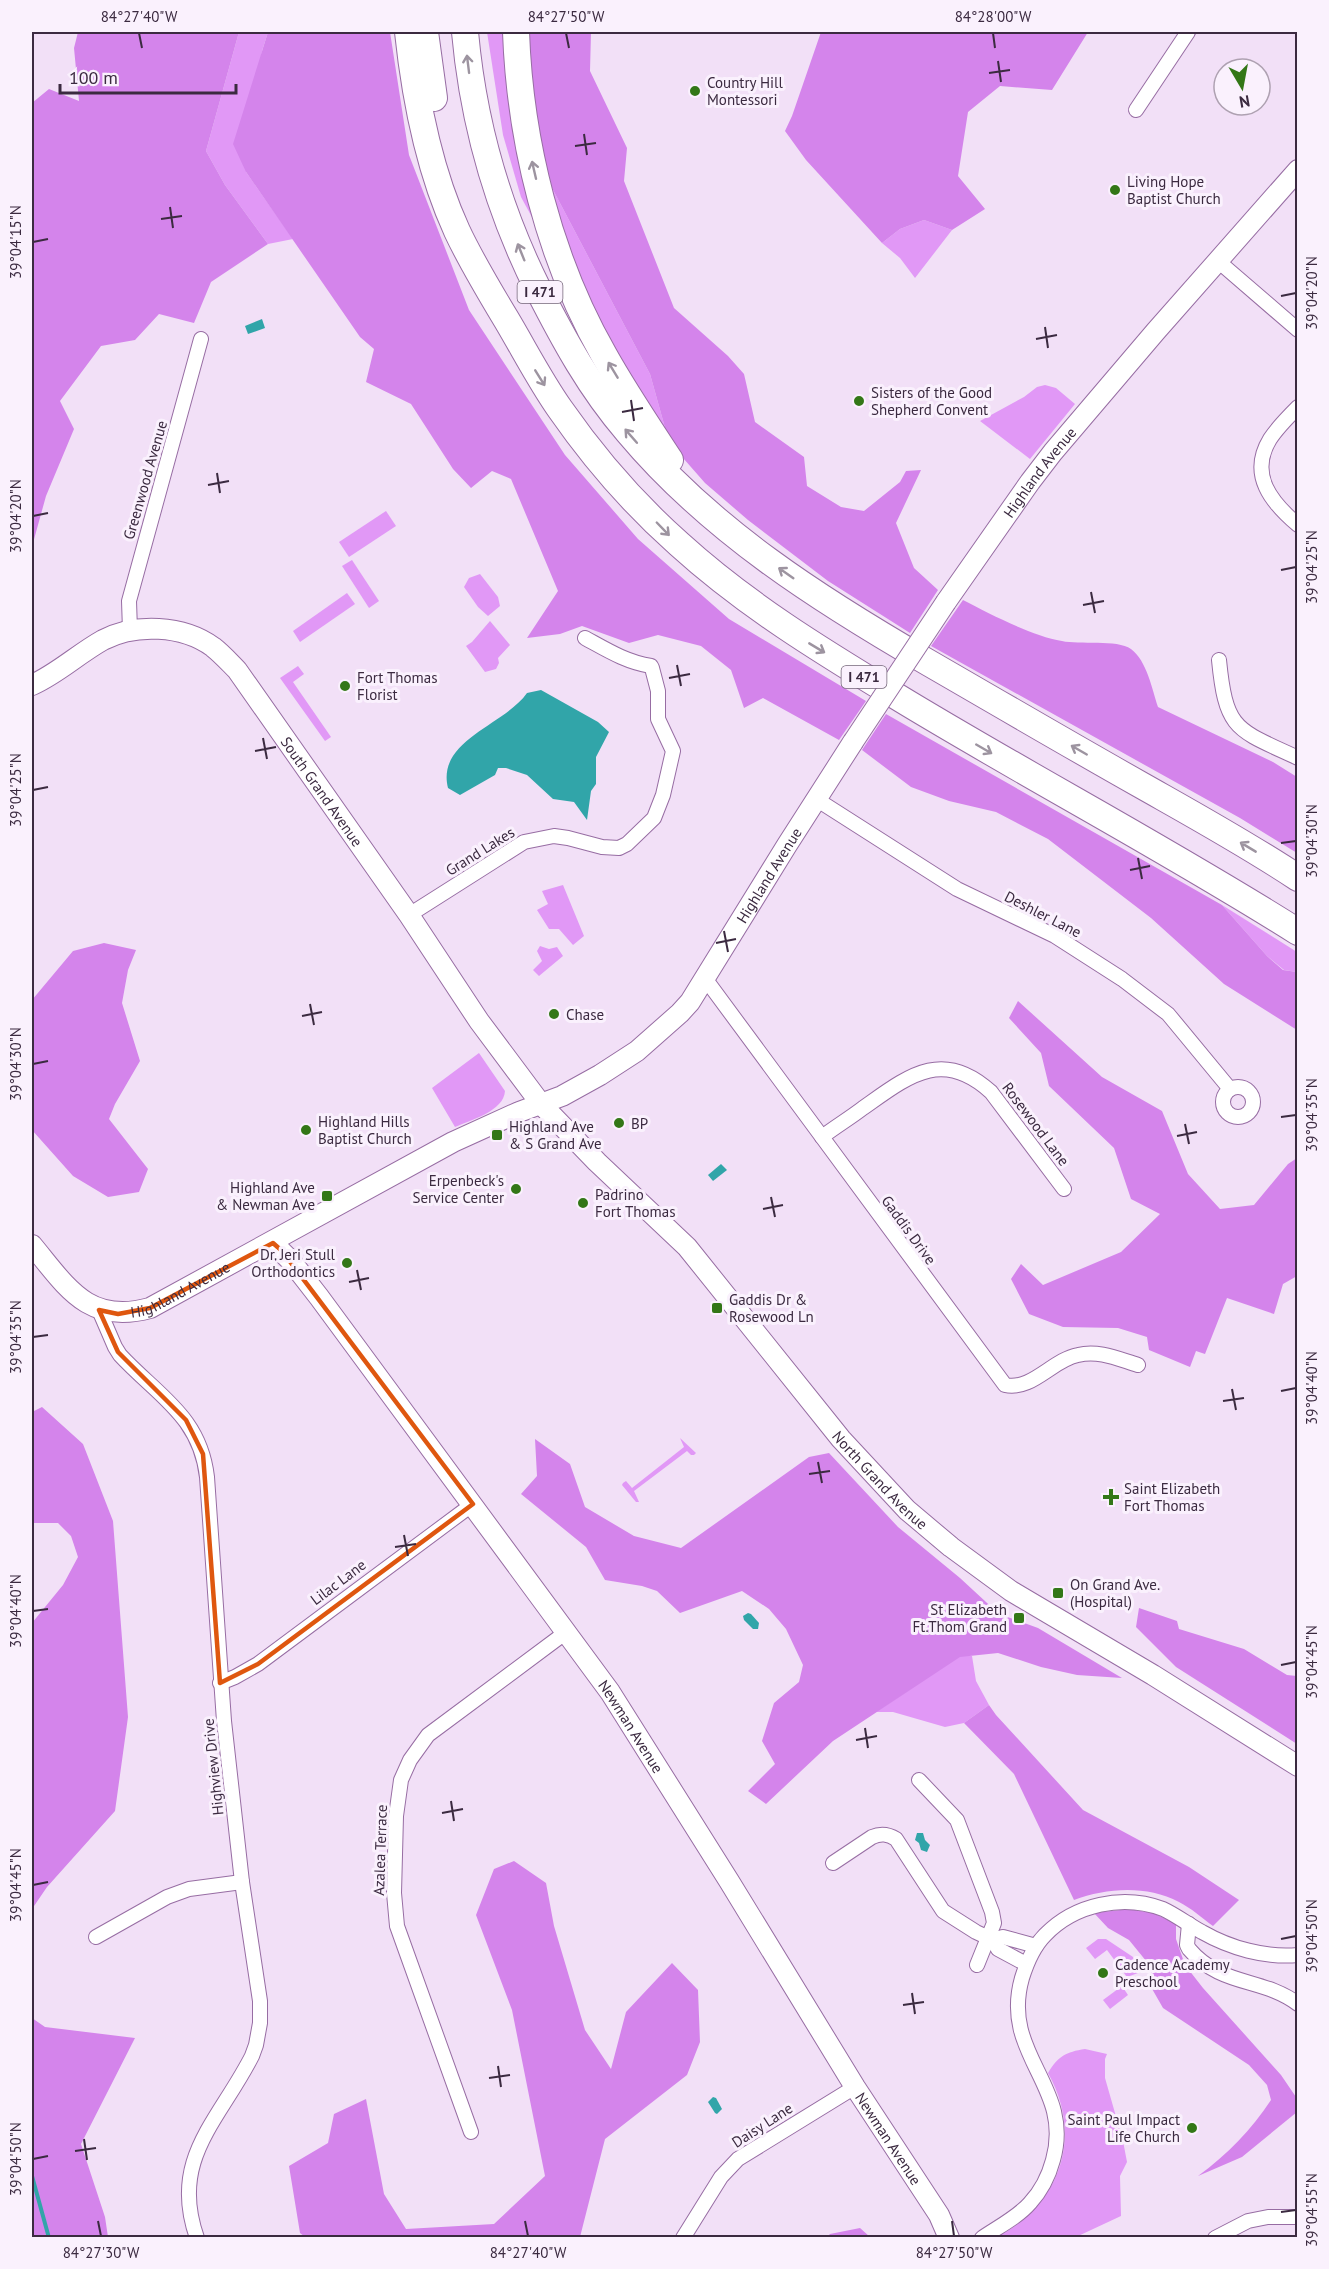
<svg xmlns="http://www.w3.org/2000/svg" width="1329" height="2269" viewBox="0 0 1329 2269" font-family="'PT Sans',sans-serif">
<rect width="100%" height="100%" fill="#f2e0f7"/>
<g fill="#e198f6">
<polygon points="239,32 268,32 262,51 246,172 293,239 268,244 225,185 206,151"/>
<polygon points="487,32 507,32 540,232 521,197 503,135"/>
<polygon points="541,167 650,374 669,442 620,365 588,301"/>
<polygon points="924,220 952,230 915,278 900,258 882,243 900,229"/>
<polygon points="1045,385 1056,388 1075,404 1030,459 980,421 1024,397 1037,387"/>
<polygon points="386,511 396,526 349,557 339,542"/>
<polygon points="352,560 379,601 369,608 342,566"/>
<polygon points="480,574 498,597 500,606 488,616 478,607 464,587 469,578"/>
<polygon points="347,593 355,604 300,642 293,631"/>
<polygon points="490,621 510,645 498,658 499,663 496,669 485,672 466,646 472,642"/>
<polygon points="298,666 304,674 293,682 331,737 325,741 280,678"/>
<polygon points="563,885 584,936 573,945 559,929 549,929 537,910 548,904 542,891"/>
<polygon points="1222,905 1297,952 1297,972 1284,970 1267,956"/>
<polygon points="540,946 549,949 557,947 563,956 539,976 533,970 542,961 537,951"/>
<path d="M479,1053l26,38c-1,20 -34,29 -50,36l-23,-39z"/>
<polygon points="680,1438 696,1453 694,1455 691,1455 687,1451 634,1491 639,1502 636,1502 622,1485 623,1483 626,1481 632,1488 684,1447"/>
<polygon points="960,1656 972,1656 976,1681 989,1705 964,1723 945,1727 893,1712 876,1712"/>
<polygon points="1098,1939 1106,1939 1133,1957 1138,1973 1127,1977 1107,1950 1095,1959 1086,1948"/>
<polygon points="1122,1986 1128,1995 1110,2009 1103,2000"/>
<path d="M1085,2049l22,5 -2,5v19l18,63 4,21 -7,14 1,40 -45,21h-79c63,-33 87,-100 51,-164 10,-17 18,-21 37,-24z"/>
</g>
<g fill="#d484eb">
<polygon points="78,32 239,32 206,151 225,185 268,244 211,282 194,323 159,314 135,340 101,346 60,401 74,429 46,496 33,543 32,544 32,103 49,89 79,101 74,48"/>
<polygon points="268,32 390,32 409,155 469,310 565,455 638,539 729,619 866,701 839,740 763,698 744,708 731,670 701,646 658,635 629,643 582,626 560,634 527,638 558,591 511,479 492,471 471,488 453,469 411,404 366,382 374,349 360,337 246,172 233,144"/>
<polygon points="525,32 591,32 590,71 627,148 624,181 674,308 728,356 744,374 755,422 804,457 807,486 841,507 864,511 900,482 906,471 921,470 896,523 914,568 938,590 910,633 828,581 748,520 705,483 669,442 650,374 541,167"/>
<polygon points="821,32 1088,32 1052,90 1000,86 968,112 958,176 985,209 952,230 924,220 900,229 882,243 806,160 785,131 792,116"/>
<path d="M963,600c27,14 69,36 99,41 17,4 55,-2 69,8 16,12 21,40 27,58l115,55 24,15v76l-57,-35 -309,-172z"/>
<polygon points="886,714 1222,905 1267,956 1283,970 1297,972 1297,1030 1224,984 1151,918 1048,839 996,812 949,801 911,787 862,750"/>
<polygon points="104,943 136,950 128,970 122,1003 140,1061 115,1104 109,1119 148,1169 139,1192 108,1197 73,1176 32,1130 32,1000 73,951"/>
<polygon points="1018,1001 1102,1077 1162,1111 1188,1174 1220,1209 1254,1205 1288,1164 1297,1158 1297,1276 1283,1284 1274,1314 1227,1298 1205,1354 1196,1351 1190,1367 1149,1350 1147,1337 1118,1328 1063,1327 1029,1314 1011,1279 1021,1264 1043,1285 1121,1252 1160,1214 1131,1199 1114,1148 1049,1086 1041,1053 1009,1018"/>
<polygon points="42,1407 83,1444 113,1521 128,1717 115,1811 47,1887 32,1909 32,1623 63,1585 78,1557 71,1536 58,1523 32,1523 32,1412"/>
<polygon points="535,1439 570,1464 585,1507 634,1536 681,1548 809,1457 829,1453 898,1527 960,1578 999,1614 1038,1628 1122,1678 1077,1675 1041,1667 998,1653 960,1657 833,1741 766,1804 748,1791 775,1764 762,1741 774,1703 799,1682 803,1665 786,1629 769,1609 742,1591 680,1613 657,1591 642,1586 605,1580 586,1547 521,1494 537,1476"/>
<polygon points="1139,1608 1177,1621 1179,1629 1244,1649 1287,1675 1297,1676 1297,1744 1176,1667 1136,1627"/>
<path d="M989,1705l7,10 87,95 106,57 50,33 -26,26c-11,-8 -22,-18 -34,-24 -33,-17 -72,-14 -105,-2l-60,-126 -50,-51z"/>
<polygon points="514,1861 546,1883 554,1926 585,2030 611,2069 626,2012 672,1963 698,1990 700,2042 687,2075 605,2139 580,2237 305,2237 300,2233 289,2166 328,2143 334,2114 366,2099 384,2194 406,2229 494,2224 545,2176 512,2010 476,1915 494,1869"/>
<path d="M1129,1909l24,4 23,11v15l9,26 18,23 78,87 15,22 1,15 -55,45 -44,19c30,-22 53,-46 73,-76l-4,-15 -18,-20 -86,-57 -12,-21v-20l-22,-27 -21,-12 -14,-15z"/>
<polygon points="32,2018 45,2027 135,2038 81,2144 105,2217 108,2237 32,2237"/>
<polygon points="860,2228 870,2237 827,2237 830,2234"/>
</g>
<g fill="#31a5a9">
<polygon points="262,319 265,328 248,334 245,326"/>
<path d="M541,690l57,32 11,10 -13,25v27l-5,7 -4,29 -13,-18 -21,-3 -26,-24 -21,-7h-8l-3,7 -35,20 -12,-7c-12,-48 57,-63 79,-95z"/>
<polygon points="721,1164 727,1170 713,1181 708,1175"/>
<polygon points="748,1613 751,1614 759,1623 758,1629 753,1629 744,1620 743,1616"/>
<polygon points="917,1833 923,1833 925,1840 930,1845 927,1852 921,1850 919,1843 915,1840"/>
<polygon points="713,2097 716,2098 722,2109 717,2114 715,2113 708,2102"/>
</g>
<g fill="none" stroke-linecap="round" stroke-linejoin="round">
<polyline stroke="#31a5a9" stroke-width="4" points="32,2176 49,2238"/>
<g stroke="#976da3" stroke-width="16">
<g id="street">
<polyline points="1136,110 1188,32"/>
<polyline points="1218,261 1298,330"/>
<path d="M1298,407c-10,10 -21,21 -28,32 -22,36 2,64 28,86"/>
<polyline points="130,630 129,601 201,339"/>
<path d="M1219,660c7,71 17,69 79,98"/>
<polyline points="816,799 957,889 1055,936 1122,979 1168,1014 1230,1089"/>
<path d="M409,915l115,-73 30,-6 14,2 34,9 17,1 8,-4 27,-26 9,-23 10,-44 -15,-32v-28l-6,-23 -1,-2c-25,-4 -44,-16 -66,-28"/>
<path d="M704,977l301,408c27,6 47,-25 73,-30 21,-5 40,4 60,10"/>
<circle cx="1238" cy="1102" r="15"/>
<path d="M822,1137c13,-10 28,-19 41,-29 44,-31 79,-61 128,-16l73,97"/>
<path d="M99,1310l16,37 5,8c38,41 80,61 87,122l17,244 18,161 18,119v22l-4,22 -4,11c-33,65 -83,103 -55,182"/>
<polyline points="220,1683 235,1677 258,1664 473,1504"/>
<polyline points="919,1780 957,1820 992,1912 994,1923 977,1965"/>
<path d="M833,1863l39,-26c9,-4 16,-3 24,2l47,72 33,21 17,8 10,-3 33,9"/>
<path d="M1189,1924l-2,21 2,4c32,38 73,28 109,55"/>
<polyline points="96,1937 167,1897 189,1889 242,1882"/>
<polyline points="993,1940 998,1949 1026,1964"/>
<polyline points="471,2132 397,1926 394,1893 396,1816 401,1780 410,1760 428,1735 565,1633"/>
<polyline points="683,2238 721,2177 738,2159 855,2087"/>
<path d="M982,2238c16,-11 36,-21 48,-35 11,-12 19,-28 23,-43 21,-74 -53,-105 -31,-182 5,-16 11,-31 23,-43 30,-31 78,-41 118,-26 13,6 26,16 39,23 28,16 63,26 96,23"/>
<polyline points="1215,2238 1248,2221 1268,2217 1298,2217"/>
</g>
</g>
<g stroke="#976da3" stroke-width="22">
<g id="secondary">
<path id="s1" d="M946,602l84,-120 23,-30 103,-121 142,-161"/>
<path id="s2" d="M32,685c25,-11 46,-31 71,-45 32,-17 80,-15 110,7 9,7 16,15 24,23l172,245 70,106 62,83 56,58 90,85 154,192 66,71 44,37 60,44 142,84 145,91"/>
<path id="s3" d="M273,1243l18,18 28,36 291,395 119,189 126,206 84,128 10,23"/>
<path id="s4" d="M32,1245c35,42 56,80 118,63l303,-166 66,-30 43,-16 38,-21 37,-24 43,-38 10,-11 97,-157 66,-103"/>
</g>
</g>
<g stroke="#976da3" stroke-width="28">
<g id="highway">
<path d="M408,32c7,66 21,138 49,199 15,32 34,63 52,93 17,29 32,58 51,85 34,49 75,96 119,135 66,60 141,106 217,152 133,81 271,153 402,236"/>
<polyline points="425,32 434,98"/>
<path d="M465,32c8,89 33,177 73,257 26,51 52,99 90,143 82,98 192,168 301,231 71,41 141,82 212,122 53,30 106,59 157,93"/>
<path d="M516,32c4,110 33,227 88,323 20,36 43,70 66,105"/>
</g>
</g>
<use href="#street" stroke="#fff" stroke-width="14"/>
<use href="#secondary" stroke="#fff" stroke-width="20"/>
<use href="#highway" stroke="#fff" stroke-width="26"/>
<g stroke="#976da3" stroke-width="22" stroke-linecap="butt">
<polyline id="secondary-bridge" points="853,742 946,602"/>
</g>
<use href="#secondary-bridge" stroke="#fff" stroke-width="20"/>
</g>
<defs><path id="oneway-shaft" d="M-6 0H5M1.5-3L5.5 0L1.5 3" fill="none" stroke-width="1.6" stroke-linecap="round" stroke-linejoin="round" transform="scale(1.5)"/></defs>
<g stroke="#9d94a0">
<use href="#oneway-shaft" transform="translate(468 64) rotate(-97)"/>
<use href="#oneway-shaft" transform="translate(534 170) rotate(-103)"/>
<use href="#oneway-shaft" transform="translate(521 252) rotate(-112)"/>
<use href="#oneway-shaft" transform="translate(613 370) rotate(-121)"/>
<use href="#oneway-shaft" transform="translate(540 378) rotate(58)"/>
<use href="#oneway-shaft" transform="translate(631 436) rotate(-131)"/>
<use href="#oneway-shaft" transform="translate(663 529) rotate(46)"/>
<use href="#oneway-shaft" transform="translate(786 573) rotate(-145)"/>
<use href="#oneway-shaft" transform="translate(817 648) rotate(31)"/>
<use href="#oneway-shaft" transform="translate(984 749) rotate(30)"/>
<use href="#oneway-shaft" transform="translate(1079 750) rotate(-150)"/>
<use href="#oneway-shaft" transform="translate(1248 847) rotate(-149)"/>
</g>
<path fill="none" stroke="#df570f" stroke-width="4.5" stroke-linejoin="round" d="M273,1243l9,8 191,253 -215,160 -38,19 -17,-229 -17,-34 -68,-68 -19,-42 19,4 32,-6z"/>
<path fill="none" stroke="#3b2a40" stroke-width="2" d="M139,33l3,15M566,33l3,15M993,33l2,15M998,61l3,21M989,73l21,-3M584,134l3,21M575,146l21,-3M170,207l3,21M161,219l21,-3M33,242l15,-3M1281,296l15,-3M1045,327l3,21M1036,339l21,-4M631,400l3,21M622,412l21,-4M217,473l3,20M208,485l21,-4M33,516l15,-3M1281,570l15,-3M1091,592l4,21M1083,605l21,-4M677,665l4,21M669,678l21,-4M263,738l4,21M255,751l21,-4M33,790l15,-3M1281,843l15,-2M1138,858l4,21M1130,870l20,-4M724,931l4,21M716,943l20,-4M310,1004l4,21M302,1016l20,-4M33,1064l15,-3M1281,1117l15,-2M1185,1124l4,20M1177,1136l20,-4M771,1197l4,20M763,1209l20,-4M357,1270l4,20M349,1282l20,-4M33,1337l15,-2M1232,1389l4,21M1281,1391l15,-3M1223,1401l21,-3M818,1462l4,21M809,1474l21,-3M404,1535l4,21M395,1547l21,-3M33,1611l15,-2M1281,1665l15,-3M865,1728l3,20M856,1740l21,-4M451,1801l3,20M442,1813l21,-4M33,1885l15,-3M1281,1939l15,-3M912,1993l3,21M903,2005l21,-3M498,2066l3,21M489,2078l21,-3M84,2139l3,21M75,2151l21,-3M33,2159l15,-3M1281,2212l15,-2M98,2221l3,15M525,2221l3,15M952,2221l2,15"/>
<g fill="#337717" stroke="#faf1fd" stroke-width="2">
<circle cx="695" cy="91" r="6"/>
<circle cx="1115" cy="190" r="6"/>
<circle cx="859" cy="401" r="6"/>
<circle cx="345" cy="686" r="6"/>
<circle cx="554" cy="1014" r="6"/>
<circle cx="619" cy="1123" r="6"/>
<circle cx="306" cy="1130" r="6"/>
<rect x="491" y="1129" width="12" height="12" rx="3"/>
<circle cx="516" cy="1189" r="6"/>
<rect x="321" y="1190" width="12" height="12" rx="3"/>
<circle cx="583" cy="1203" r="6"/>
<circle cx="347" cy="1263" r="6"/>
<rect x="711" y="1302" width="12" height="12" rx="3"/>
<path d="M1108 1488h6v6h6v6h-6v6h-6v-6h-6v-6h6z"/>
<rect x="1052" y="1587" width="12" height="12" rx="3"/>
<rect x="1013" y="1612" width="12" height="12" rx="3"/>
<circle cx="1103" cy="1973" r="6"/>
<circle cx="1192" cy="2128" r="6"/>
</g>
<g text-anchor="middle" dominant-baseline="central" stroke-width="6" stroke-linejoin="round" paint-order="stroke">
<g fill="#faf1fd" stroke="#746679" stroke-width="1.5">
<rect x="517.5" y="281" width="45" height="22" rx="4.5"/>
<rect x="841.5" y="666" width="45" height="22" rx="4.5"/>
</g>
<g font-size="14" font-weight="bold" fill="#3b2a40">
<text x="540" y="292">I 471</text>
<text x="864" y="677">I 471</text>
</g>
<g font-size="15" fill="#3b2a40" stroke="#faf1fd" text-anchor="start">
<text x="707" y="82">Country Hill<tspan x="707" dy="17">Montessori</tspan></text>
<text x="1127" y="181">Living Hope<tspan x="1127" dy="17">Baptist Church</tspan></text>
<text x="871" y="392">Sisters of the Good<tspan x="871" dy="17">Shepherd Convent</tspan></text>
<text x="357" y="677">Fort Thomas<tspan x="357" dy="17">Florist</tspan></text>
<text x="566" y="1014">Chase</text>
<text x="318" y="1121">Highland Hills<tspan x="318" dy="17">Baptist Church</tspan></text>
<text x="631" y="1123">BP</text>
<text x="509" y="1126">Highland Ave<tspan x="509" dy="17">&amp; S Grand Ave</tspan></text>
<text x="504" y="1180" text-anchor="end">Erpenbeck's<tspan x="504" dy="17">Service Center</tspan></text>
<text x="315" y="1187" text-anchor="end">Highland Ave<tspan x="315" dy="17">&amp; Newman Ave</tspan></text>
<text x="595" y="1194">Padrino<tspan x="595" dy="17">Fort Thomas</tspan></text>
<text x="335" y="1254" text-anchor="end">Dr. Jeri Stull<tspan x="335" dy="17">Orthodontics</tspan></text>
<text x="729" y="1299">Gaddis Dr &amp;<tspan x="729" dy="17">Rosewood Ln</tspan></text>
<text x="1124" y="1488">Saint Elizabeth<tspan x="1124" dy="17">Fort Thomas</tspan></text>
<text x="1070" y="1584">On Grand Ave.<tspan x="1070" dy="17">(Hospital)</tspan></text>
<text x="1007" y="1609" text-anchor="end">St Elizabeth<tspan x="1007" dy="17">Ft.Thom Grand</tspan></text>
<text x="1115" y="1964">Cadence Academy<tspan x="1115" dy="17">Preschool</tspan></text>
<text x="1180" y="2119" text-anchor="end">Saint Paul Impact<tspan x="1180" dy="17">Life Church</tspan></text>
</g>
<g font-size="15" fill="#3b2a40" stroke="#faf1fd">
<text stroke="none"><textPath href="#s1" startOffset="160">Highland Avenue</textPath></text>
<text transform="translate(145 480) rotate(-74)">Greenwood Avenue</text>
<text stroke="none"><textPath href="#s2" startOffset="381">South Grand Avenue</textPath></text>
<text transform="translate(480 851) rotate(-32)">Grand Lakes</text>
<text stroke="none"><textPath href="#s4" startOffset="918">Highland Avenue</textPath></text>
<text transform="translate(1043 914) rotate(27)">Deshler Lane</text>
<text transform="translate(1036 1124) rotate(53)">Rosewood Lane</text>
<text transform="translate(909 1230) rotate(54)">Gaddis Drive</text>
<text stroke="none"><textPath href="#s4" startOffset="180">Highland Avenue</textPath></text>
<text stroke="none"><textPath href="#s2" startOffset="1270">North Grand Avenue</textPath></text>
<text transform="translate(338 1582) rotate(-37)">Lilac Lane</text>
<text stroke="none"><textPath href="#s3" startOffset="602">Newman Avenue</textPath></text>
<text transform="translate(213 1767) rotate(-96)">Highview Drive</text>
<text transform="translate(380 1850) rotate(-88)">Azalea Terrace</text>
<text transform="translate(762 2125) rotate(-33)">Daisy Lane</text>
<text stroke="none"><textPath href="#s3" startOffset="1088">Newman Avenue</textPath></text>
</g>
</g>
<rect width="1329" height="2269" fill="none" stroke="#faf1fd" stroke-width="66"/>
<g transform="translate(1242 87) rotate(170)"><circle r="28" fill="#faf1fd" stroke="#aea1b1" stroke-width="1.5"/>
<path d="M0-4.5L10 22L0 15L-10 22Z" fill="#337717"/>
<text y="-9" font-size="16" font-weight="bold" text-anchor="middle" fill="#3b2a40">N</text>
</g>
<path d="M60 84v9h176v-9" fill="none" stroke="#3b2a40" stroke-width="3"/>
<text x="69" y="84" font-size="18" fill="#3b2a40" stroke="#faf1fd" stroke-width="4.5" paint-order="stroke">100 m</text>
<rect x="33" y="33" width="1263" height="2203" fill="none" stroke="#3b2a40" stroke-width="2"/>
<g font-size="15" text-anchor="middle" fill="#3b2a40">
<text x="139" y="22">84°27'40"W</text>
<text x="566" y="22">84°27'50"W</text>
<text x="993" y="22">84°28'00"W</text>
<text transform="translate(16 242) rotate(-90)" y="5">39°04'15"N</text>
<text transform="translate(1312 293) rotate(-90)" y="5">39°04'20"N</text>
<text transform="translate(16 516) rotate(-90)" y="5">39°04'20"N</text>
<text transform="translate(1312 567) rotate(-90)" y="5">39°04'25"N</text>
<text transform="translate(16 790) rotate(-90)" y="5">39°04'25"N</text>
<text transform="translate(1312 841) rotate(-90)" y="5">39°04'30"N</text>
<text transform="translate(16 1064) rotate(-90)" y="5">39°04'30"N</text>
<text transform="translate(1312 1115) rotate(-90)" y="5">39°04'35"N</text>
<text transform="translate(16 1337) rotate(-90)" y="5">39°04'35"N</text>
<text transform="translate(1312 1388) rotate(-90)" y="5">39°04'40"N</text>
<text transform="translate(16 1611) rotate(-90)" y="5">39°04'40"N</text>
<text transform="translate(1312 1662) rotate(-90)" y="5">39°04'45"N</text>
<text transform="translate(16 1885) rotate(-90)" y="5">39°04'45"N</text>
<text transform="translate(1312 1936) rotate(-90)" y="5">39°04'50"N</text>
<text transform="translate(16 2159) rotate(-90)" y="5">39°04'50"N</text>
<text transform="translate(1312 2210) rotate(-90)" y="5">39°04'55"N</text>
<text x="101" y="2258">84°27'30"W</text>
<text x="528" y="2258">84°27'40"W</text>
<text x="954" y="2258">84°27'50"W</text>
</g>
</svg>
